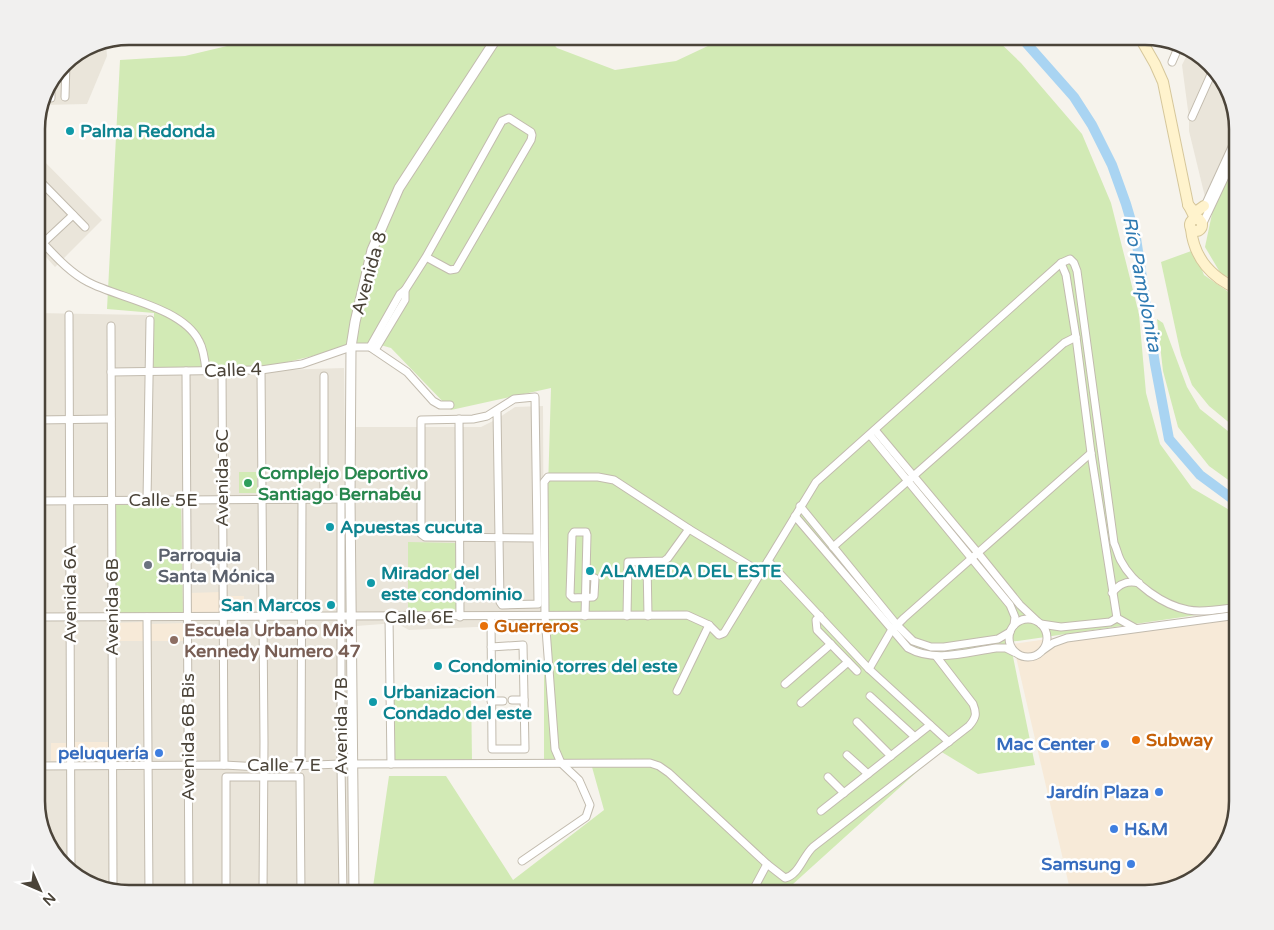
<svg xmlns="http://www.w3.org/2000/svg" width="1274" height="930" viewBox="0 0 1274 930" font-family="'Varela Round',sans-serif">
<rect width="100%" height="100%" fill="#f6f3ec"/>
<g fill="#eae5da">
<polygon points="106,45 107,56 87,104 42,105 46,88 68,59"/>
<polygon points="1189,51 1201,55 1228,88 1238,129 1238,216 1206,201 1189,131 1189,118 1182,65"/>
<polygon points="36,153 102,220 55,267 38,248 36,264"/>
<polygon points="36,313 147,315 147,374 344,368 345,427 481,427 497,419 515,407 543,406 544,624 409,630 396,623 356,626 358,894 129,894 73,875 49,847 36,807"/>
</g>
<g fill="#f7ead8">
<polygon points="222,592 222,613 188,614 188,593"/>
<rect x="225" y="596" width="19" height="18"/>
<polygon points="1238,612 1238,801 1219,857 1186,884 1145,894 1071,894 1013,644"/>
<polygon points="143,622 144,641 114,641 114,623"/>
<polygon points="185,623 185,641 150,641 150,624"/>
<polygon points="72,742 108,742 108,760 73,760"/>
<rect x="51" y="743" width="17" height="18"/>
</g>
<g fill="#d2eab5">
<polygon points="256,36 546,36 557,48 615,70 676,61 729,36 993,36 1021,63 1082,134 1111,203 1139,314 1146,393 1160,444 1192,488 1238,515 1238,609 1010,642 1035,765 978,774 940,751 782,894 372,894 389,776 446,776 513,880 604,810 592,767 544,767 544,624 551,388 451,410 391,348 370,342 263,368 153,367 154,313 107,309 120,60 185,56 248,41"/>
<polygon points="1238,157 1238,281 1221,274 1205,247 1213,209"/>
<polygon points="1194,250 1204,275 1230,293 1238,296 1238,430 1209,406 1192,385 1181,355 1161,262"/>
<polygon points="1157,319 1163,323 1187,387 1200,409 1238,439 1238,487 1209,466 1178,427 1163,371"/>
<rect x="239" y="472" width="18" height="21"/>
<polygon points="181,503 183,613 112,615 113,505"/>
<polygon points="408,542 457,543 457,613 408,613"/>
<polygon points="471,687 472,760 394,761 394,691"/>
</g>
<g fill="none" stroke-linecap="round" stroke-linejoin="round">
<polyline stroke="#a9d4f2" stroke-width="10" points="1020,36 1074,97 1092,125 1112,165 1126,204 1136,238 1155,364 1169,439 1200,475 1238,503"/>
<g stroke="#c2bbae" stroke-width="9">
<g id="minor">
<polyline points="141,36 176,39"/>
<polyline points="1172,62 1178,48"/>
<polyline points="1211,74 1221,79"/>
<polyline points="65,97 66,62"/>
<polyline points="51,98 51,81"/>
<polyline points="1192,117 1213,70"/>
<polyline points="36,177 85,227"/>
<polyline points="1204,208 1238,134"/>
<polyline points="1203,223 1238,149"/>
<path d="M36,236c16,16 31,35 52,46 30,16 94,25 111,59 5,9 6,20 7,30"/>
<polyline points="43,243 73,215"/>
<polyline points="1061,263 1066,275 1076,337 1091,453 1117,618 1135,628"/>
<polyline points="69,315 71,873"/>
<polyline points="111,326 113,888"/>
<polyline points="370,347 400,294 405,290 426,257 502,121 509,118 531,132 532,135 531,140 456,269 450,270 426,257"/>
<polyline points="375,350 405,300 405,290"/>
<polyline points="222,370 224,765"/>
<polyline points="261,370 264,742 263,894"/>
<polyline points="186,371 189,894"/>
<polyline points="111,372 261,370 302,364 351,347 370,347 407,372 433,401 440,405 450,405"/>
<polyline points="497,411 500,602 502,605 538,604 538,602 535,397 514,399 487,416 473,419 421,420 421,534 425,537 537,538"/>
<polyline points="459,419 460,617"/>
<polyline points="36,420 111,419"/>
<polyline points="875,430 978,553 1020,605 1037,621"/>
<polyline points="870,435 1010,605 1015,617 1014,625"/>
<polyline points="324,499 324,376"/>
<polyline points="341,499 341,764 343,894"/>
<polyline points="147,500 150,320"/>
<polyline points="36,501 345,499"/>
<polyline points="800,506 897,625 913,641 931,647 944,647 998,639 1010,632"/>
<path d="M795,516l113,132c27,15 59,4 88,0h10l8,4"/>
<polyline points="689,529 762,573"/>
<polyline points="833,547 1064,343 1076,337"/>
<polyline points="768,561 869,669 949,742"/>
<polyline points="647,562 648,616"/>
<path d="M1112,593c7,-9 15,-13 27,-10"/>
<polyline points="585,616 587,535 586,532 574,532 572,535 570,595 573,598 593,597 594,596 595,578 586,575"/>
<polyline points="820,616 816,620 817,630 857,671"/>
<path d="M36,617l651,-2 22,10 10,10 5,-2 92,-151 245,-219 9,-4 4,4 3,8 37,272c3,6 4,13 7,18 12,23 42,44 67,49 16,3 34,-1 50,-3"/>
<polyline points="147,617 149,894"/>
<polyline points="389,617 391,764"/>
<polyline points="491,617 492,749 525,749 523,645 491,647"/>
<circle cx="1028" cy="638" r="19"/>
<polyline points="1041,624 1061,627 1110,622 1117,618"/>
<polyline points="1043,650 1053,643 1067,638 1238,615"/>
<polyline points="869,669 891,631 904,618 1091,453"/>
<polyline points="785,684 831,644"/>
<polyline points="677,691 709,625"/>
<polyline points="870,696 915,737"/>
<polyline points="512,700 524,700"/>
<polyline points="491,701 503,701"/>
<polyline points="801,703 848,662"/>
<polyline points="857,722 891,756"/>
<polyline points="847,755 868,774"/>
<path d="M36,766l188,-1 39,2 78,-3 309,-1 9,3 10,7 98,91 18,14c14,-3 18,-22 28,-31l156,-121c7,-8 8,-12 4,-22l-37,-48"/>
<polyline points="301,766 302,499"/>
<polyline points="828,777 844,793"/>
<polyline points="821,811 930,725"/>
<polyline points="522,861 586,817 590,805 579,780 561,763 555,749 545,616 544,482 548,477 598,477 614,480 689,529 668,558 664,561 628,562 627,616"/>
<polyline points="226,894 226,777 300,777 301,894"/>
<polyline points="751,894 767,864"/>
</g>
</g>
<g stroke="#c2bbae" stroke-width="11">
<polyline id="tertiary" points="354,894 350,499 351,347 355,322 372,250 399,188 498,36"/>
</g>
<g stroke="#d6c79b" stroke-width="12">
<g id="secondary">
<polyline points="1139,36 1155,64 1163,82 1188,204 1194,216 1199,219"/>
<polyline points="1188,205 1193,210 1197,211 1204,206"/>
<circle cx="1196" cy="225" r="6"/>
<path d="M1191,229c3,29 21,49 47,60"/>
</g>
</g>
<use href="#minor" stroke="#fff" stroke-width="7"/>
<use href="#tertiary" stroke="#fff" stroke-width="9"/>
<use href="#secondary" stroke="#fff3cd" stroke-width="10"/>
</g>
<g fill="#0f9aa8" stroke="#fff" stroke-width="2">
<circle cx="70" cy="131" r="5"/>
<circle cx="330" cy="527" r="5"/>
<circle cx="590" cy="571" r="5"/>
<circle cx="371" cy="583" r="5"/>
<circle cx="331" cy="605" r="5"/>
<circle cx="438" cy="666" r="5"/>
<circle cx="373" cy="702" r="5"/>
</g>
<circle fill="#2e9e5b" stroke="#fff" stroke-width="2" cx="248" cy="483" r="5"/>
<circle fill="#6b7280" stroke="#fff" stroke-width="2" cx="148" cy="565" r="5"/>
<g fill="#e8710a" stroke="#fff" stroke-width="2">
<circle cx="484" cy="626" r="5"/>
<circle cx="1136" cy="740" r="5"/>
</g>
<circle fill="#8d6e63" stroke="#fff" stroke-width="2" cx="174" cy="640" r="5"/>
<g fill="#3f7fe0" stroke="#fff" stroke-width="2">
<circle cx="1105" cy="744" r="5"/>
<circle cx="159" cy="753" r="5"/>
<circle cx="1159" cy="792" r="5"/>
<circle cx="1114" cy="829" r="5"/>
<circle cx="1131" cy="864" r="5"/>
</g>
<g text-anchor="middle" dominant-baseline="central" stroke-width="5" stroke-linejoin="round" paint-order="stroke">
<g font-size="18" font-weight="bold" fill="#0d838f" stroke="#fff" text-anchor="start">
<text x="80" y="131">Palma Redonda</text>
<text x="340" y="527">Apuestas cucuta</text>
<text x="600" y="571">ALAMEDA DEL ESTE</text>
<text x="381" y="573">Mirador del<tspan x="381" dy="21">este condominio</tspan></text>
<text x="321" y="605" text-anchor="end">San Marcos</text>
<text x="448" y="666">Condominio torres del este</text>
<text x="383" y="692">Urbanizacion<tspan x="383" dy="21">Condado del este</tspan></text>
</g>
<g font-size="18" fill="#4b4439" stroke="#fff">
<text transform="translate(369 273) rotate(-74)">Avenida 8</text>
<text transform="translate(233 370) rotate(-2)">Calle 4</text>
<text transform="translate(222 478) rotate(-90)">Avenida 6C</text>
<text x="163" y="500">Calle 5E</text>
<text transform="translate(70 594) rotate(-90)">Avenida 6A</text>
<text transform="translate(112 607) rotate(-90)">Avenida 6B</text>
<text x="419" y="617">Calle 6E</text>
<text transform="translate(341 726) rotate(-90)">Avenida 7B</text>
<text transform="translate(188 737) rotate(-90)">Avenida 6B Bis</text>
<text x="284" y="765">Calle 7 E</text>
</g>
<g font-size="18" font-weight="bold" fill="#27864d" stroke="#fff" text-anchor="start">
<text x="258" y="473">Complejo Deportivo<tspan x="258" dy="21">Santiago Bernabéu</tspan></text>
</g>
<g font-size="18" font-weight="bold" fill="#5b616d" stroke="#fff" text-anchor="start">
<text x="158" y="555">Parroquia<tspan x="158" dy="21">Santa Mónica</tspan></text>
</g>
<g font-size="18" font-weight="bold" fill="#c56008" stroke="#fff" text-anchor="start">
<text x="494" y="626">Guerreros</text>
<text x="1146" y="740">Subway</text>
</g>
<g font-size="18" font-weight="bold" fill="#785e54" stroke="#fff" text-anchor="start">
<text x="184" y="630">Escuela Urbano Mix<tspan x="184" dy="21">Kennedy Numero 47</tspan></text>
</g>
<g font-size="18" font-weight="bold" fill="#366cbe" stroke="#fff" text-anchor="end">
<text x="1095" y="744">Mac Center</text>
<text x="149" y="753">peluquería</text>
<text x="1149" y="792">Jardín Plaza</text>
<text x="1124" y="829" text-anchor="start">H&amp;M</text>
<text x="1121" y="864">Samsung</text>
</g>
<g font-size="19" font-style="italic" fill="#2e7ab2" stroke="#fff">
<text transform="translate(1142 284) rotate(79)">Río Pamplonita</text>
</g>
</g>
<path d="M0 0H1274V930H0ZM129 45H1145A84 84 0 0 1 1229 129V801A84 84 0 0 1 1145 885H129A84 84 0 0 1 45 801V129A84 84 0 0 1 129 45Z" fill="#f1f0ef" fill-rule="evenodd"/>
<path fill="none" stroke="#4b4439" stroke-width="2.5" d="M129 45H1145A84 84 0 0 1 1229 129V801A84 84 0 0 1 1145 885H129A84 84 0 0 1 45 801V129A84 84 0 0 1 129 45Z"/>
<g transform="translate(40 890) rotate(135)" stroke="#ffffff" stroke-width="4" paint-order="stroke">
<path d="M0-4L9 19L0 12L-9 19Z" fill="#4b4439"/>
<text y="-8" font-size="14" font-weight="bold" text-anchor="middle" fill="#4b4439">N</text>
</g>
</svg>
